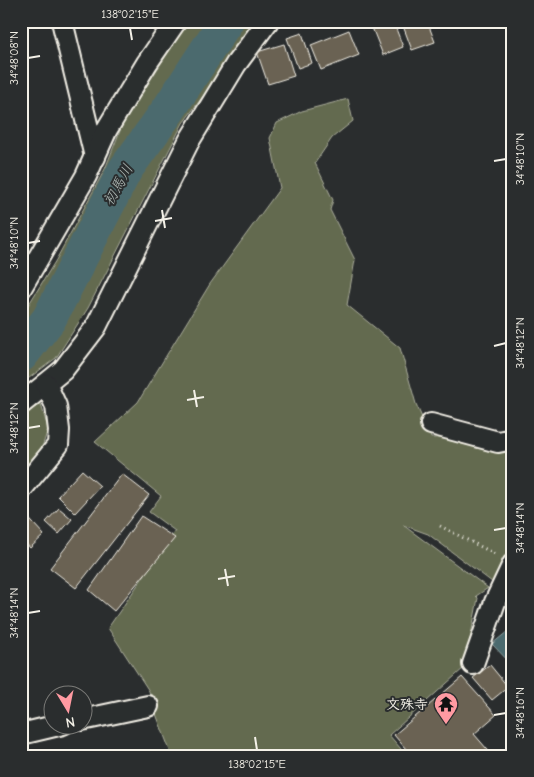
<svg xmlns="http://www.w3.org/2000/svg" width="534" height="777" viewBox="0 0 534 777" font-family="'Comic Neue','Klee One',sans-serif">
<rect width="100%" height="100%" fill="#2a2d2e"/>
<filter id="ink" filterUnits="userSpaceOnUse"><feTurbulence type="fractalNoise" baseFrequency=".02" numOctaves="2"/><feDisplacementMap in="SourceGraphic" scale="10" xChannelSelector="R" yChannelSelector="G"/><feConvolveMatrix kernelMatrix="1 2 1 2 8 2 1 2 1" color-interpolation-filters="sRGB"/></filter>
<g filter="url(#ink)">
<g fill="#636a50" stroke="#acae9c">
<polygon points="189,21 259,21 183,123 88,308 56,358 21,384 21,317 56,260 105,169 125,118"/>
<polygon points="348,99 353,121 332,138 315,163 333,200 330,210 355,260 347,305 400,348 416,404 431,438 513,435 513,564 496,585 428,534 403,525 488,588 476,596 478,598 465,667 389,735 407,756 172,756 153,706 149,691 108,628 175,531 149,512 161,496 95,442 138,402 210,284 280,188 270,138 277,123 302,111"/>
<polygon points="41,404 48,429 37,463 21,476 21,415"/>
</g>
<polygon fill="#4c6a6e" stroke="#8fa09f" points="513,627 513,666 492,644"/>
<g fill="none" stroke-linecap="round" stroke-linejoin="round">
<polyline stroke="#4c6a6e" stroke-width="35" points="21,355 49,319 125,170 169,109 226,21"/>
</g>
<g fill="#6a6252" stroke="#f4f1e8">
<polygon points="304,21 322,21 305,27"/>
<polygon points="382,21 393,21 403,47 383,55 371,25"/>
<polygon points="406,21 427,21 435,42 412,50 402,23"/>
<polygon points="349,30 359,55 321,70 311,45"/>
<polygon points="302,33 312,63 298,68 287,38"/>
<polygon points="284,44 294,76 268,84 257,52"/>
<polygon points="82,470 100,486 75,513 58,496"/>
<polygon points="122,474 149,495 76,588 50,568"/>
<polygon points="59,508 72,519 59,534 46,522"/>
<polygon points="21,510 44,535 30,548 21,538"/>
<polygon points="141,516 175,538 114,611 89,590"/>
<polygon points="490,665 508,687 492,700 473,678"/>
<polygon points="462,677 496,715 474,734 493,756 412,756 394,735"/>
</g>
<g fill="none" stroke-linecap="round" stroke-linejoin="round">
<g stroke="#f4f1e8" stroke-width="24">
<g id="minor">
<polyline points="62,21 95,157"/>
<polyline points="21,288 86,176 107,129 147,63 176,21"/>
<polyline points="21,404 63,370 96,327 189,141 236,64 268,21"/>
<polyline points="431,424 498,442 513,439"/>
<polyline points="21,490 58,445 59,430 56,406 46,384"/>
<polyline points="473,664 495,602 513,564"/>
<polyline points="82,720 148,706"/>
<polyline points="21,734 63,724"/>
</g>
</g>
<g stroke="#f4f1e8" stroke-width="3" stroke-dasharray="1 4" stroke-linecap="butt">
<polyline points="507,215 513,220"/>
<polyline points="440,526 497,555"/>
</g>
<use href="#minor" stroke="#2a2d2e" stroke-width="20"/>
</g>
</g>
<path fill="none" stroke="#f4f1e8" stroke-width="2" d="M130,28l2,12M28,58l12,-2M494,161l12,-2M162,210l3,18M155,221l17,-3M28,243l12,-2M494,346l12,-3M194,390l3,17M187,400l17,-3M28,428l12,-2M494,530l12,-2M225,569l3,17M218,579l17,-3M28,613l12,-2M494,715l12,-2M255,737l2,13"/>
<defs>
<g id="temple-pin" transform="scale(1.25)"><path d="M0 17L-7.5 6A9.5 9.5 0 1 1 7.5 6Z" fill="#ff9aa2" stroke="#2a2d2e"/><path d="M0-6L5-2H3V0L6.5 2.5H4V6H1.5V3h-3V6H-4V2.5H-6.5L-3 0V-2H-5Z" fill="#111"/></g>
</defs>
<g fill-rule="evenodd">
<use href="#temple-pin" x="446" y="704"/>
</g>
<g text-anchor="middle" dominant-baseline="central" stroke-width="4" stroke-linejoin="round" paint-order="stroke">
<g font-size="14" font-weight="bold" fill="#f4f1e8" stroke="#2a2d2e" text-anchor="end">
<text x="428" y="704">文殊寺</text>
</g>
<g font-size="15" font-style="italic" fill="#b1bbb7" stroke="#2a2d2e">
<text transform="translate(118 185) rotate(-61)">初馬川</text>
</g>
</g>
<rect width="534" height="777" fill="none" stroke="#2a2d2e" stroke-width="55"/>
<g transform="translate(68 710) rotate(170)"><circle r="24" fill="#2a2d2e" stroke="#7b7b78"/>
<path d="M0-4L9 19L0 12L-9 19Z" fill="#ff9aa2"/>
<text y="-8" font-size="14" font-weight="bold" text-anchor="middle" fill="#f4f1e8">N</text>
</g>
<rect x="28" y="28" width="478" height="722" fill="none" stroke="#f4f1e8" stroke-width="2"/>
<g font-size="12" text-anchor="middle" fill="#f4f1e8">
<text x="130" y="18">138°02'15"E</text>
<text transform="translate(14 58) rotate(-90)" y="4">34°48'08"N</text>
<text transform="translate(520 159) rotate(-90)" y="4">34°48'10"N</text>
<text transform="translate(14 243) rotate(-90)" y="4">34°48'10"N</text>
<text transform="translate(520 343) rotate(-90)" y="4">34°48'12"N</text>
<text transform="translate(14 428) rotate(-90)" y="4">34°48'12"N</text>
<text transform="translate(520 528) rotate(-90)" y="4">34°48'14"N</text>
<text transform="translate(14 613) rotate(-90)" y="4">34°48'14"N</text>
<text transform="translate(520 713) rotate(-90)" y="4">34°48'16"N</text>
<text x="257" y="768">138°02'15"E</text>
</g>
</svg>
